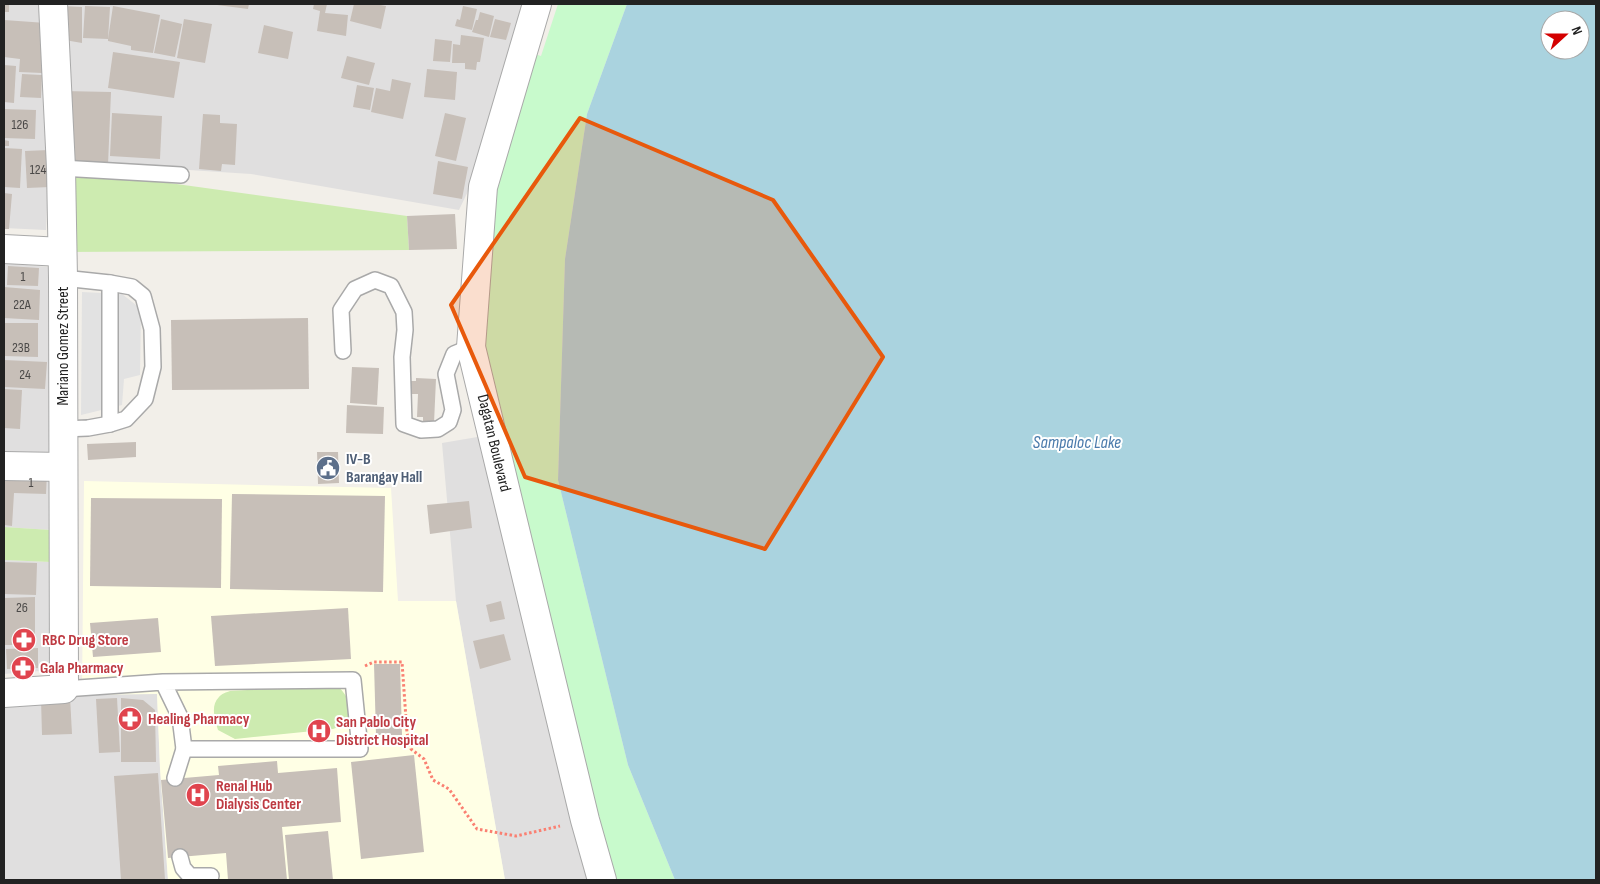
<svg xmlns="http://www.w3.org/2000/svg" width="1600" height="884" viewBox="0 0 1600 884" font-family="'Sofia Sans Condensed',sans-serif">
<rect width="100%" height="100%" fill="#f2efe9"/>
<g fill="#e0dfdf">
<polygon points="4,4 529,4 480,166 459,210 251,174 49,161 46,230 4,228"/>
<polygon points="4,263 50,267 51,530 4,527"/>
<polygon points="501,433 603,880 505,880 456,601 442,443"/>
<polygon points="4,560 51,562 51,670 4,674"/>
<polygon points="157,693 160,768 168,880 4,880 4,699 82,695"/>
</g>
<polygon fill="#ffffe5" points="84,481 391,488 398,601 456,601 505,880 168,880 160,768 157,694 82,695"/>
<g fill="#cdebb0">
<polygon points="61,168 407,216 409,250 62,252"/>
<polygon points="4,527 51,530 51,562 4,560"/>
<path d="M327,685h10c10,10 21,26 7,39 -3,2 -8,4 -11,5l-98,10 -17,-9c-3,-10 -8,-24 1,-33 2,-3 8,-5 11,-6z"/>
</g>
<polygon fill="#c8facc" points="558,4 627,4 587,114 565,259 558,480 628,765 675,880 602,880 471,347 484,237 523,50 541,56"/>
<polygon fill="#e2e2e2" points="82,292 122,294 141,309 140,375 124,379 122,405 81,415"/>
<path fill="#aad3df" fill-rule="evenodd" d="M627,4h969v876h-921l-47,-115 -70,-285 7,-221 22,-145zM1550,20h30v30h-30z"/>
<g fill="#c7bfb8">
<rect x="4" y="4" width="5" height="8"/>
<polygon points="217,4 249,4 248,9 217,5"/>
<polygon points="314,4 327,4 325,13 348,15 346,36 317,31 320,11 313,9"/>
<polygon points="354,4 375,4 386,6 381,29 350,21"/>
<polygon points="62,6 82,7 82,43 59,39"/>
<polygon points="85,6 110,7 108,39 113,6 160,15 153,53 131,50 131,46 108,41 108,39 83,38"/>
<polygon points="463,6 477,9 472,30 455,26 457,19 460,20"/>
<polygon points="480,12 494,16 489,37 472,32 476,20 478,20"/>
<polygon points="161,19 182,24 175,57 154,53"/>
<polygon points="184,19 212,24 205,63 177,58"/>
<polygon points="495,19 511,23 506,40 490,37"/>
<polygon points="4,20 46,23 42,73 19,72 20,59 4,57"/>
<polygon points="264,25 293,32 288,59 258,53"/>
<polygon points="461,35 484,38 480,62 477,62 476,70 465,69 465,63 452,63 453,44 460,45"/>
<polygon points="435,39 452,41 450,62 433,61"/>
<polygon points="113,52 180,62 174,98 108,88"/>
<polygon points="347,56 375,63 369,85 341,78"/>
<polygon points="4,65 16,66 14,103 4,102"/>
<polygon points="427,69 457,72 455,100 424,97"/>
<polygon points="22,74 42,75 41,98 20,97"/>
<polygon points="392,79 411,83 403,119 371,112 376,88 390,91"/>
<polygon points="357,85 374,88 370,110 353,107"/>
<polygon points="63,91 111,92 108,165 62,165"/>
<polygon points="4,109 36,110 35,139 4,138"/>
<polygon points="112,113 162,116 160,159 110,156"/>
<polygon points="445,113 466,118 456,161 435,156"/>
<polygon points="203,114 220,115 220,123 237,124 235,165 222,164 221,171 199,169"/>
<polygon points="4,140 9,141 9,146 4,146"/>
<polygon points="4,148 22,149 20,188 4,187"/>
<polygon points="49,150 50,187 27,188 25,151"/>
<polygon points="438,161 468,167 462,199 433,194"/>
<polygon points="4,193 12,194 9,229 4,229"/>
<polygon points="455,214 457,249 409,250 407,216"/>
<polygon points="8,266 39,268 38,286 7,285"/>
<polygon points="4,287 40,290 39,320 4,318"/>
<polygon points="308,318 309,389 172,390 171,320"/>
<polygon points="4,323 38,323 38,357 4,356"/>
<polygon points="4,360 47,362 45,389 4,387"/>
<polygon points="352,367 379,368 377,405 350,403"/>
<polygon points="416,378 436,379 434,423 423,422 423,417 417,417 418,394 411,394 411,381 416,381"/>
<polygon points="4,389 22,390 20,429 4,428"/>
<polygon points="347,405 384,407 383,434 346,433"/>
<polygon points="136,442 136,457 88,460 87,444"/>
<polygon points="317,452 338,452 339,483 318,484"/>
<polygon points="4,470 47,472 46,494 14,493 12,526 4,525"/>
<polygon points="232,494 385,496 383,592 230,589"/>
<polygon points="91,498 222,499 221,588 90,586"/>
<polygon points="469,501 472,528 430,534 427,505"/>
<polygon points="4,562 37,563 36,595 4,594"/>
<polygon points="35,597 35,645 4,645 4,598"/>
<polygon points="501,601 505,619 490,622 486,605"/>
<polygon points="348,608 351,659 215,666 211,616"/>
<polygon points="158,618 161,652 93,657 90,623"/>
<polygon points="504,634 511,660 480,669 473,641"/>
<polygon points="38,648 38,668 7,669 6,649"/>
<polygon points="374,664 400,664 402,735 376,735"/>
<polygon points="70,697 72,734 42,735 41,699"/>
<polygon points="117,698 120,752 99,753 96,699"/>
<polygon points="121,698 143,700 155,710 156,762 121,762"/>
<polygon points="414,755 424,852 361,859 351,762"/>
<polygon points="277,761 278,773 337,768 341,822 282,827 287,880 228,880 226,853 168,858 161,780 219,775 218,766"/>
<polygon points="158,773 165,880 121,880 114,776"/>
<polygon points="328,831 333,880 289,880 285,835"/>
</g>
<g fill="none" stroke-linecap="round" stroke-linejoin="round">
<g stroke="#a9a9a9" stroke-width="18">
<g id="lane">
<polyline points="61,168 181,175"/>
<polyline points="63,278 110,283 132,287 143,296 152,329 153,367 145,399 126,419 110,424 88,428 63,429"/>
<polyline points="110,283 110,424"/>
<polyline points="343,351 341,310 355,289 375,280 391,286 404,312 405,330 402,357 404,424 421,430 438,429 449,422 453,410 446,374 454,354 471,347"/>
<polyline points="64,689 163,682 353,680 360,749 184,749 180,717 163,682"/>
<polyline points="175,778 184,749"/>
<polyline points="180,857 183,868 190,876 211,876"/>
</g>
</g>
<g stroke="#a9a9a9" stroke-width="30">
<g id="street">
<path id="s1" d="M537,4l-54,183 -12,160 114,473 17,60"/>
<polyline points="4,249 62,252"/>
<polyline points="4,466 63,467"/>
<polyline points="4,693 64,689 63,278 61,168 53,4"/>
</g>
</g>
<polyline stroke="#fa8072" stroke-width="3" stroke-dasharray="2.5 2.5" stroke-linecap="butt" points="365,666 374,662 402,662 407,733 411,749 424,759 433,780 449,789 477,829 516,836 560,826"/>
<use href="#lane" stroke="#fff" stroke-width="15"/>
<use href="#street" stroke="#fff" stroke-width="28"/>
</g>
<path fill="#e8590c" fill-opacity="0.2" stroke="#e8590c" stroke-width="4" stroke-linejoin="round" d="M580,118l193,82 110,157 -118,192 -240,-72 -74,-172z"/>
<defs>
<g id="civic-disc" transform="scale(1.25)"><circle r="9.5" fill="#5c6f8a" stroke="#fff"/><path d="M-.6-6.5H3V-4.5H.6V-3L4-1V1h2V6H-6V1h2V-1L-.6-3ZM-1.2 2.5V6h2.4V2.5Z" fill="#fff"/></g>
<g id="pharmacy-disc" transform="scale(1.25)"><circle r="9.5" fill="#e0444e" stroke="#fff"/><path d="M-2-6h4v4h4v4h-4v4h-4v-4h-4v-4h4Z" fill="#fff"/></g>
<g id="hospital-disc" transform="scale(1.25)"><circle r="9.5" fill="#e0444e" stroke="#fff"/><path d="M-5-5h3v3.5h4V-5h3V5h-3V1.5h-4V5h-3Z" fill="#fff"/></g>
</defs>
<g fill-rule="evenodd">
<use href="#civic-disc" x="328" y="468"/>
<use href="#pharmacy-disc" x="24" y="640"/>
<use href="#pharmacy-disc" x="23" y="668"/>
<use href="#pharmacy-disc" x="130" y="719"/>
<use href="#hospital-disc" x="319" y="731"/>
<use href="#hospital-disc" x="198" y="795"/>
</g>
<g text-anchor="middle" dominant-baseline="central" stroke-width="4" stroke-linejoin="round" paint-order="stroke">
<g font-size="14" fill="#4b4948">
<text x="20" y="124">126</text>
<text x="38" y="169">124</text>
<text x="23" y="276">1</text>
<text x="22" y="304">22A</text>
<text x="21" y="347">23B</text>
<text x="25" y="374">24</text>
<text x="31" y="482">1</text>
<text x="22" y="607">26</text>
</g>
<g font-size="16" fill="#222" stroke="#fff">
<text transform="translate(63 346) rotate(-90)">Mariano Gomez Street</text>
<text stroke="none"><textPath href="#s1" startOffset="450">Dagatan Boulevard</textPath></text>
</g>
<g font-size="16" font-weight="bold" fill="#4e5e75" stroke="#fff" text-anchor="start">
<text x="346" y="459">IV-B<tspan x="346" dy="18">Barangay Hall</tspan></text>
</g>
<g font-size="16" font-weight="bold" fill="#be3a42" stroke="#fff" text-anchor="start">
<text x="42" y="640">RBC Drug Store</text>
<text x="40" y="668">Gala Pharmacy</text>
<text x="148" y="719">Healing Pharmacy</text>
<text x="336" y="722">San Pablo City<tspan x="336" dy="18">District Hospital</tspan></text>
<text x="216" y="786">Renal Hub<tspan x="216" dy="18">Dialysis Center</tspan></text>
</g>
<g font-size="18" font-style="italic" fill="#4a7aab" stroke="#fff">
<text x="1077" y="442">Sampaloc Lake</text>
</g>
</g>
<rect width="1600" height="884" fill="none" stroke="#222222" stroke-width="10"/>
<g transform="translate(1565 35) rotate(69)"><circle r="24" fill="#ffffff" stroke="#a7a7a7"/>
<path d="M0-4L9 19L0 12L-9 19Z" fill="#d40000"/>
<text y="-8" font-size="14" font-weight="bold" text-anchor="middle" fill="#222222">N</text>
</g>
</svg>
